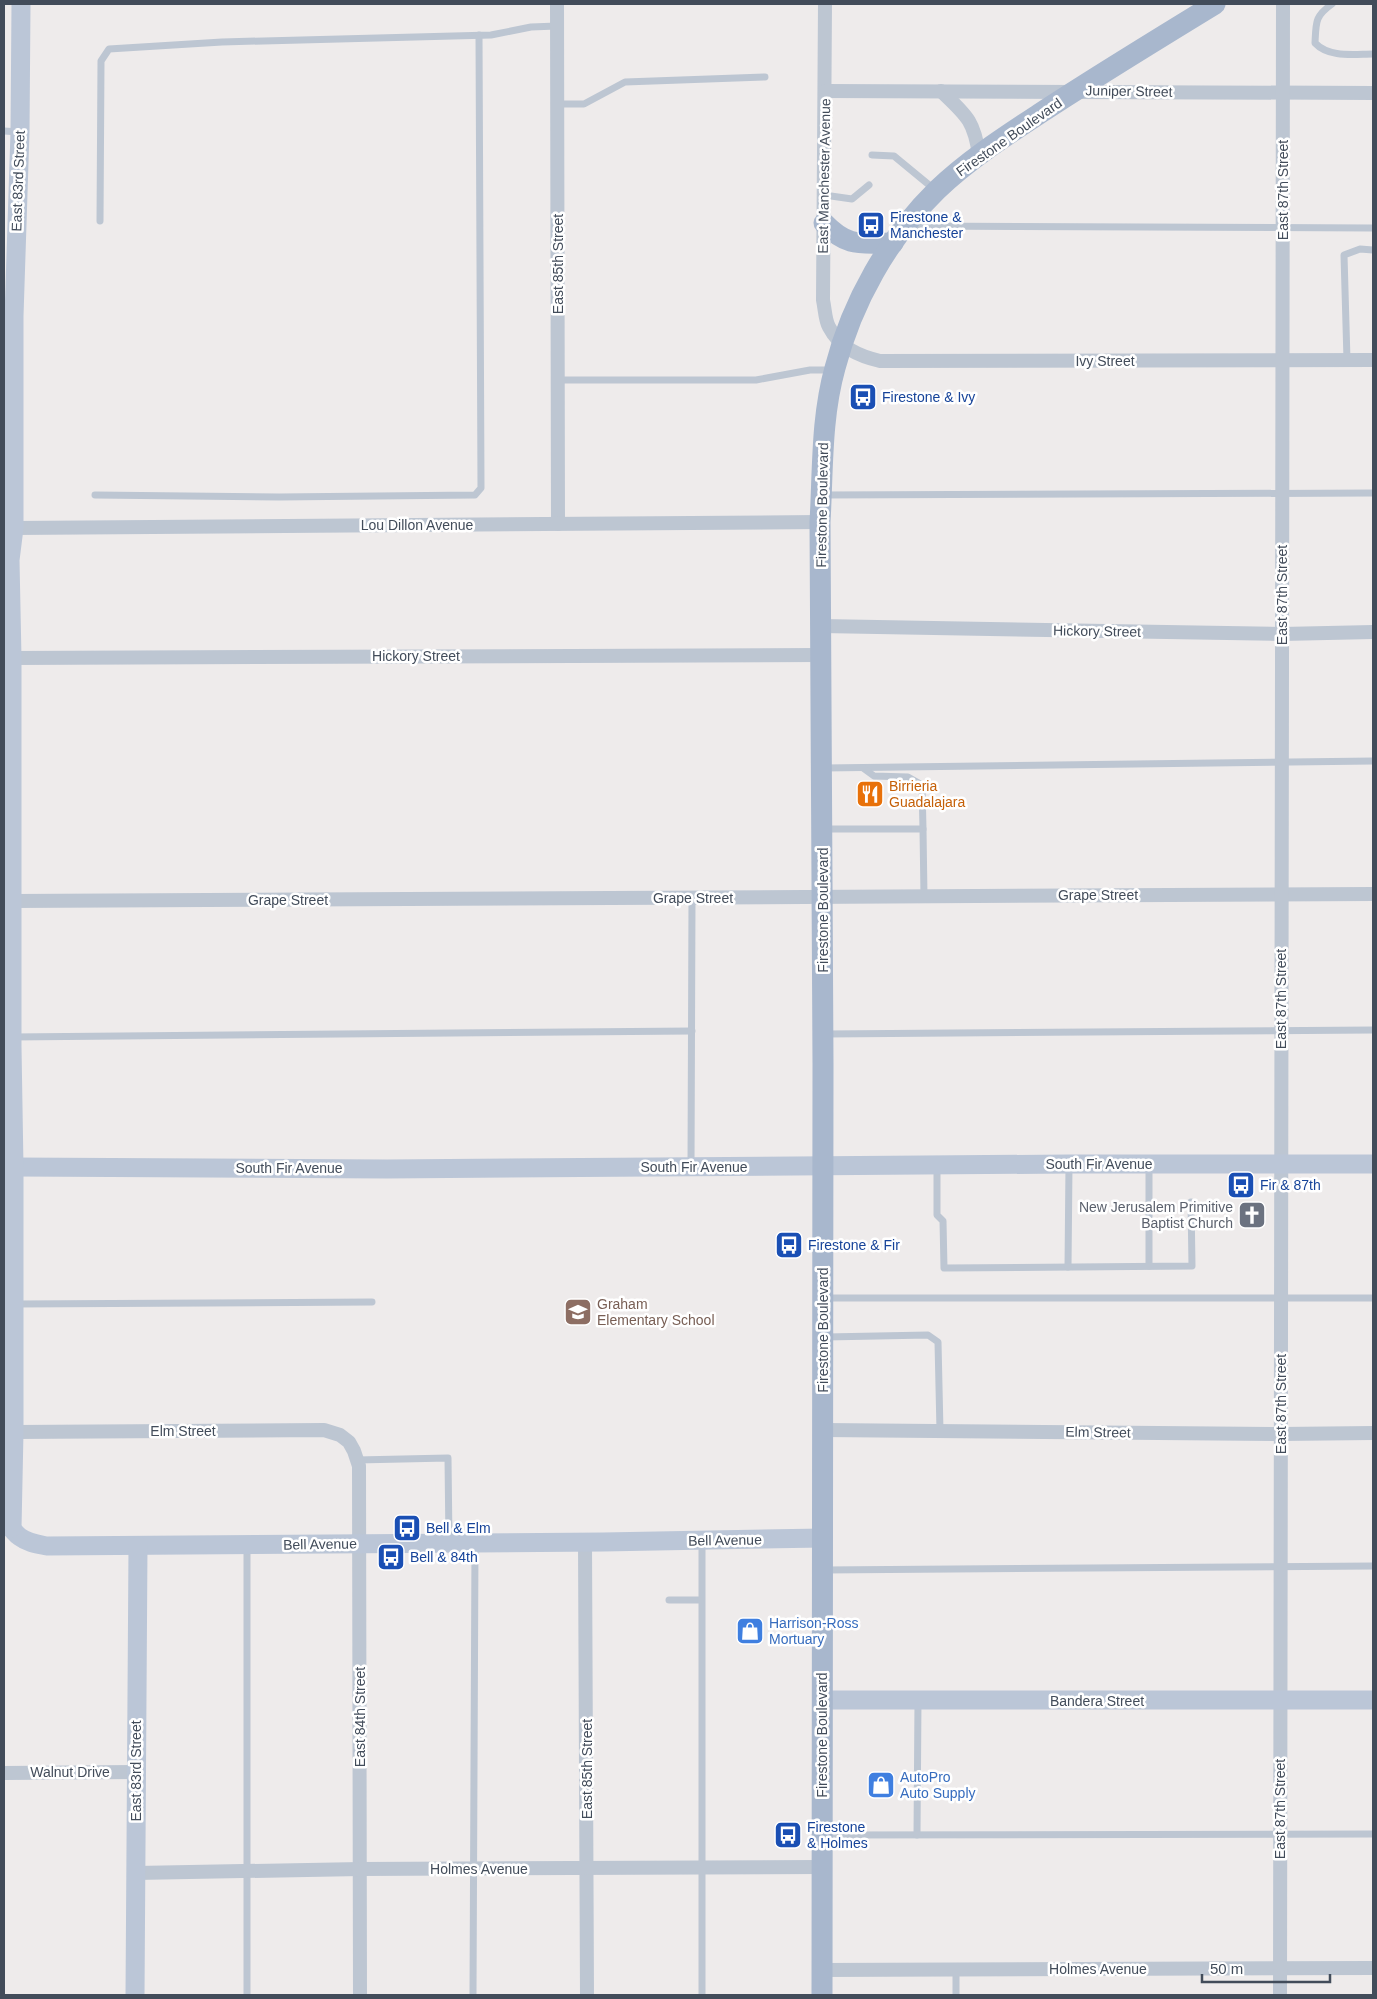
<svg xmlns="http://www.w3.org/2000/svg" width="1377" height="1999" viewBox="0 0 1377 1999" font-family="Helvetica,sans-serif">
<rect width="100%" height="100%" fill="#eeebeb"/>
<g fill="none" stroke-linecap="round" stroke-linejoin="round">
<g stroke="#bdc6d2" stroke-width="7">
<path d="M1332,4c-17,12 -16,18 -17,39 14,15 39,11 58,11"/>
<polyline points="557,104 584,104 625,82 765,77"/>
<polyline points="4,131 19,132"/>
<polyline points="872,155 894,156 934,189"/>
<polyline points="824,195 852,199 869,185"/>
<polyline points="100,221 101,61 109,49 222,42 491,35 531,27 557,26"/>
<polyline points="911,226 1373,228"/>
<polyline points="1347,360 1344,255 1360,249 1373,250"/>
<polyline points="558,380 756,380 810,370 832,370"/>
<polyline points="95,495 279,497 475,495 481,488 479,35"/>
<polyline points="824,495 1373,493"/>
<polyline points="824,768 1373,761"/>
<polyline points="863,768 874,776 908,777 922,785 923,829"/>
<polyline points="825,829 923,829 924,896"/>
<polyline points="826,1034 1373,1030"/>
<polyline points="12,1037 692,1031"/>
<polyline points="1149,1164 1149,1266"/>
<polyline points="937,1165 937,1215 943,1221 944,1268 1192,1266 1191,1202"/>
<polyline points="691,1166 692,898"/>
<polyline points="1068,1267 1069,1165"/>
<polyline points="826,1298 1373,1298"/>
<polyline points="16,1304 372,1302"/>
<polyline points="826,1337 928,1335 938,1342 940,1431"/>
<polyline points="357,1460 448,1458 449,1542"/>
<polyline points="247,1546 247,1995"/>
<polyline points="824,1570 1373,1566"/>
<polyline points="669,1600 701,1600"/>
<polyline points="825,1835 1373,1834"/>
<polyline points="917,1835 918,1700"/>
<polyline points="473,1995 475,1543"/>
<polyline points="702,1995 702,1541"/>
<polyline points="956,1995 956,1969"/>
</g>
<g stroke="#bdc6d2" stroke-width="14">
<polyline points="557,4 558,524"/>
<path d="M825,4l-2,296c2,9 2,20 6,27 11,21 30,29 51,34l493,-1"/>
<polyline points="825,91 1373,93"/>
<path d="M941,91c25,24 33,29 38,64"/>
<polyline points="14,528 820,522"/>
<polyline points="821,626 1282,634 1373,632"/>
<polyline points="12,658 821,655"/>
<polyline points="12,901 1373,894"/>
<polyline points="823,1430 1281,1434 1373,1433"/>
<polyline points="14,1432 324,1430 340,1435 349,1442 354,1451 359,1466 360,1995"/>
<polyline points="585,1542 587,1995"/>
<polyline points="4,1773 136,1772"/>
<polyline points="136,1873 361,1869 822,1867"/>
<polyline points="822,1970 1373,1968"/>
<polyline points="1280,1995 1283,4"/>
</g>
<g stroke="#bbc6d7" stroke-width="19">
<polyline points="14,1167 387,1169 1069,1164 1373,1164"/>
<path d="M4,1526c10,2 8,5 16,11 8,6 17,7 27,9l556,-4 220,-4"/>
<polyline points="12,1528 14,1432 14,1167 12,1047 12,658 10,560 14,528 14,316 20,132 21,4"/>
<polyline points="822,1700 1373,1700"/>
<polyline points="135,1995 138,1546"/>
</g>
<g stroke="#a8b7cd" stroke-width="21">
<path d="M824,223c24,25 37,20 69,20"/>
<path d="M822,1995l1,-932 -3,-541c3,-51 1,-104 15,-154 17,-66 53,-130 102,-178 30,-29 67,-53 102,-76 58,-38 117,-74 176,-110"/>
</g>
</g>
<defs>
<g id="bus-square" transform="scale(1.4375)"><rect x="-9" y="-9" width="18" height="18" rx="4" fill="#1a4fb4" stroke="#fff"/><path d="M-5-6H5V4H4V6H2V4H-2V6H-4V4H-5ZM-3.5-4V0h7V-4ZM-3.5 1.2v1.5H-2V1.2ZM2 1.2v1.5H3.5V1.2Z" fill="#fff"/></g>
<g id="restaurant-square" transform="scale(1.4375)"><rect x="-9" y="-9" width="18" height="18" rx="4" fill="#e8710a" stroke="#fff"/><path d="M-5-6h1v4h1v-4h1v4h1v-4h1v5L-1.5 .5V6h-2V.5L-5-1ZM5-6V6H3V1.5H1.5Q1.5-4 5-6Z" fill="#fff"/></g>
<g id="church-square" transform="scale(1.4375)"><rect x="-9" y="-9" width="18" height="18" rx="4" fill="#6b7280" stroke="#fff"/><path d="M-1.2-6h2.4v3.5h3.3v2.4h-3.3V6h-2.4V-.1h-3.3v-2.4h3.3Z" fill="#fff"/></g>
<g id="school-square" transform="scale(1.4375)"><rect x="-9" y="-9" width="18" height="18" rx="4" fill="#8d6e63" stroke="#fff"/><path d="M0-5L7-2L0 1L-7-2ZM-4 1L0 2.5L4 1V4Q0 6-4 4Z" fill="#fff"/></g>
<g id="shop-square" transform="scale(1.4375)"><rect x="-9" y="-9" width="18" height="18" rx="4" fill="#3f7fe0" stroke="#fff"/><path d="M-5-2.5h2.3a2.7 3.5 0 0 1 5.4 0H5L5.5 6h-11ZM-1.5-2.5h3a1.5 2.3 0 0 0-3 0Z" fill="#fff"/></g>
</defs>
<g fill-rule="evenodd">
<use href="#bus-square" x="871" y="225"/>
<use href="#bus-square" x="863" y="397"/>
<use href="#restaurant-square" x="870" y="794"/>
<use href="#bus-square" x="1241" y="1185"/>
<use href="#church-square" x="1252" y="1215"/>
<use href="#bus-square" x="789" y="1245"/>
<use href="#school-square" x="578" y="1312"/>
<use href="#bus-square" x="407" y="1528"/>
<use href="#bus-square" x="391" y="1557"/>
<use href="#shop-square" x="750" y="1631"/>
<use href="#shop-square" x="881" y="1785"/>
<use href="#bus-square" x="788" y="1835"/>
</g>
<g text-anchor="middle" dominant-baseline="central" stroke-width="5" stroke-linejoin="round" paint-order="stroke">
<g font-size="14" fill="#424c5a" stroke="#fff">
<text transform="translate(1129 91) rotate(1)">Juniper Street</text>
<text transform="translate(1009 137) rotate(-35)">Firestone Boulevard</text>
<text transform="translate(824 176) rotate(-89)">East Manchester Avenue</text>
<text transform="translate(18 181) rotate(-88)">East 83rd Street</text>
<text transform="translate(1283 190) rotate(-90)">East 87th Street</text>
<text transform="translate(558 264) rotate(-90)">East 85th Street</text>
<text x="1105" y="361">Ivy Street</text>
<text transform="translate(822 505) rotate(-89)">Firestone Boulevard</text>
<text x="417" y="525">Lou Dillon Avenue</text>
<text transform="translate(1282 595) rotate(-90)">East 87th Street</text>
<text transform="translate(1097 631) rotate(1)">Hickory Street</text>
<text x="416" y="656">Hickory Street</text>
<text x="1098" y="895">Grape Street</text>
<text x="693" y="898">Grape Street</text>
<text x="288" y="900">Grape Street</text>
<text transform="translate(823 910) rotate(-90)">Firestone Boulevard</text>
<text transform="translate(1281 999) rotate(-90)">East 87th Street</text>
<text x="1099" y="1164">South Fir Avenue</text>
<text x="694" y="1167">South Fir Avenue</text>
<text x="289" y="1168">South Fir Avenue</text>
<text transform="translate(823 1330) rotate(-90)">Firestone Boulevard</text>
<text transform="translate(1281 1404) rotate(-90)">East 87th Street</text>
<text x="183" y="1431">Elm Street</text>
<text transform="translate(1098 1432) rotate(1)">Elm Street</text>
<text transform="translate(725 1540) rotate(-1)">Bell Avenue</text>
<text transform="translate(320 1544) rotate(-1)">Bell Avenue</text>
<text x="1097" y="1701">Bandera Street</text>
<text transform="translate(360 1717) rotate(-90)">East 84th Street</text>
<text transform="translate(822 1735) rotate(-90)">Firestone Boulevard</text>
<text transform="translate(587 1769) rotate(-90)">East 85th Street</text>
<text transform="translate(136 1771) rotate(-90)">East 83rd Street</text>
<text x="70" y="1772">Walnut Drive</text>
<text transform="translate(1280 1809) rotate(-90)">East 87th Street</text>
<text x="479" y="1869">Holmes Avenue</text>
<text x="1098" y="1969">Holmes Avenue</text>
</g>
<g font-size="14" fill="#164399" stroke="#fff" text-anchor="start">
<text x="890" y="217">Firestone &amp;<tspan x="890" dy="16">Manchester</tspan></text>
<text x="882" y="397">Firestone &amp; Ivy</text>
<text x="1260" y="1185">Fir &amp; 87th</text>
<text x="808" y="1245">Firestone &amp; Fir</text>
<text x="426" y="1528">Bell &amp; Elm</text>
<text x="410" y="1557">Bell &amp; 84th</text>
<text x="807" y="1827">Firestone<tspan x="807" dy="16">&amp; Holmes</tspan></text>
</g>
<g font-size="14" fill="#c56008" stroke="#fff" text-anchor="start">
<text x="889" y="786">Birrieria<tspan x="889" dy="16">Guadalajara</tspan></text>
</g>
<g font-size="14" fill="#5b616d" stroke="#fff" text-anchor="end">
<text x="1233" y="1207">New Jerusalem Primitive<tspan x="1233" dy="16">Baptist Church</tspan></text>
</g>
<g font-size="14" fill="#785e54" stroke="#fff" text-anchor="start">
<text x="597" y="1304">Graham<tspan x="597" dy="16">Elementary School</tspan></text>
</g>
<g font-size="14" fill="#366cbe" stroke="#fff" text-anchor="start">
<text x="769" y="1623">Harrison-Ross<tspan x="769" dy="16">Mortuary</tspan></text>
<text x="900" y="1777">AutoPro<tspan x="900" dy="16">Auto Supply</tspan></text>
</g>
</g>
<rect width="1377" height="1999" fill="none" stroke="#424c5a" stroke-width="10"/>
<path d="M1202 1974v8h128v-8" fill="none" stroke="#424c5a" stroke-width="2.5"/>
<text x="1210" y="1974" font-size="15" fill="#424c5a" stroke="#ffffff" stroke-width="4" paint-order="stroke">50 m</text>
</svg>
